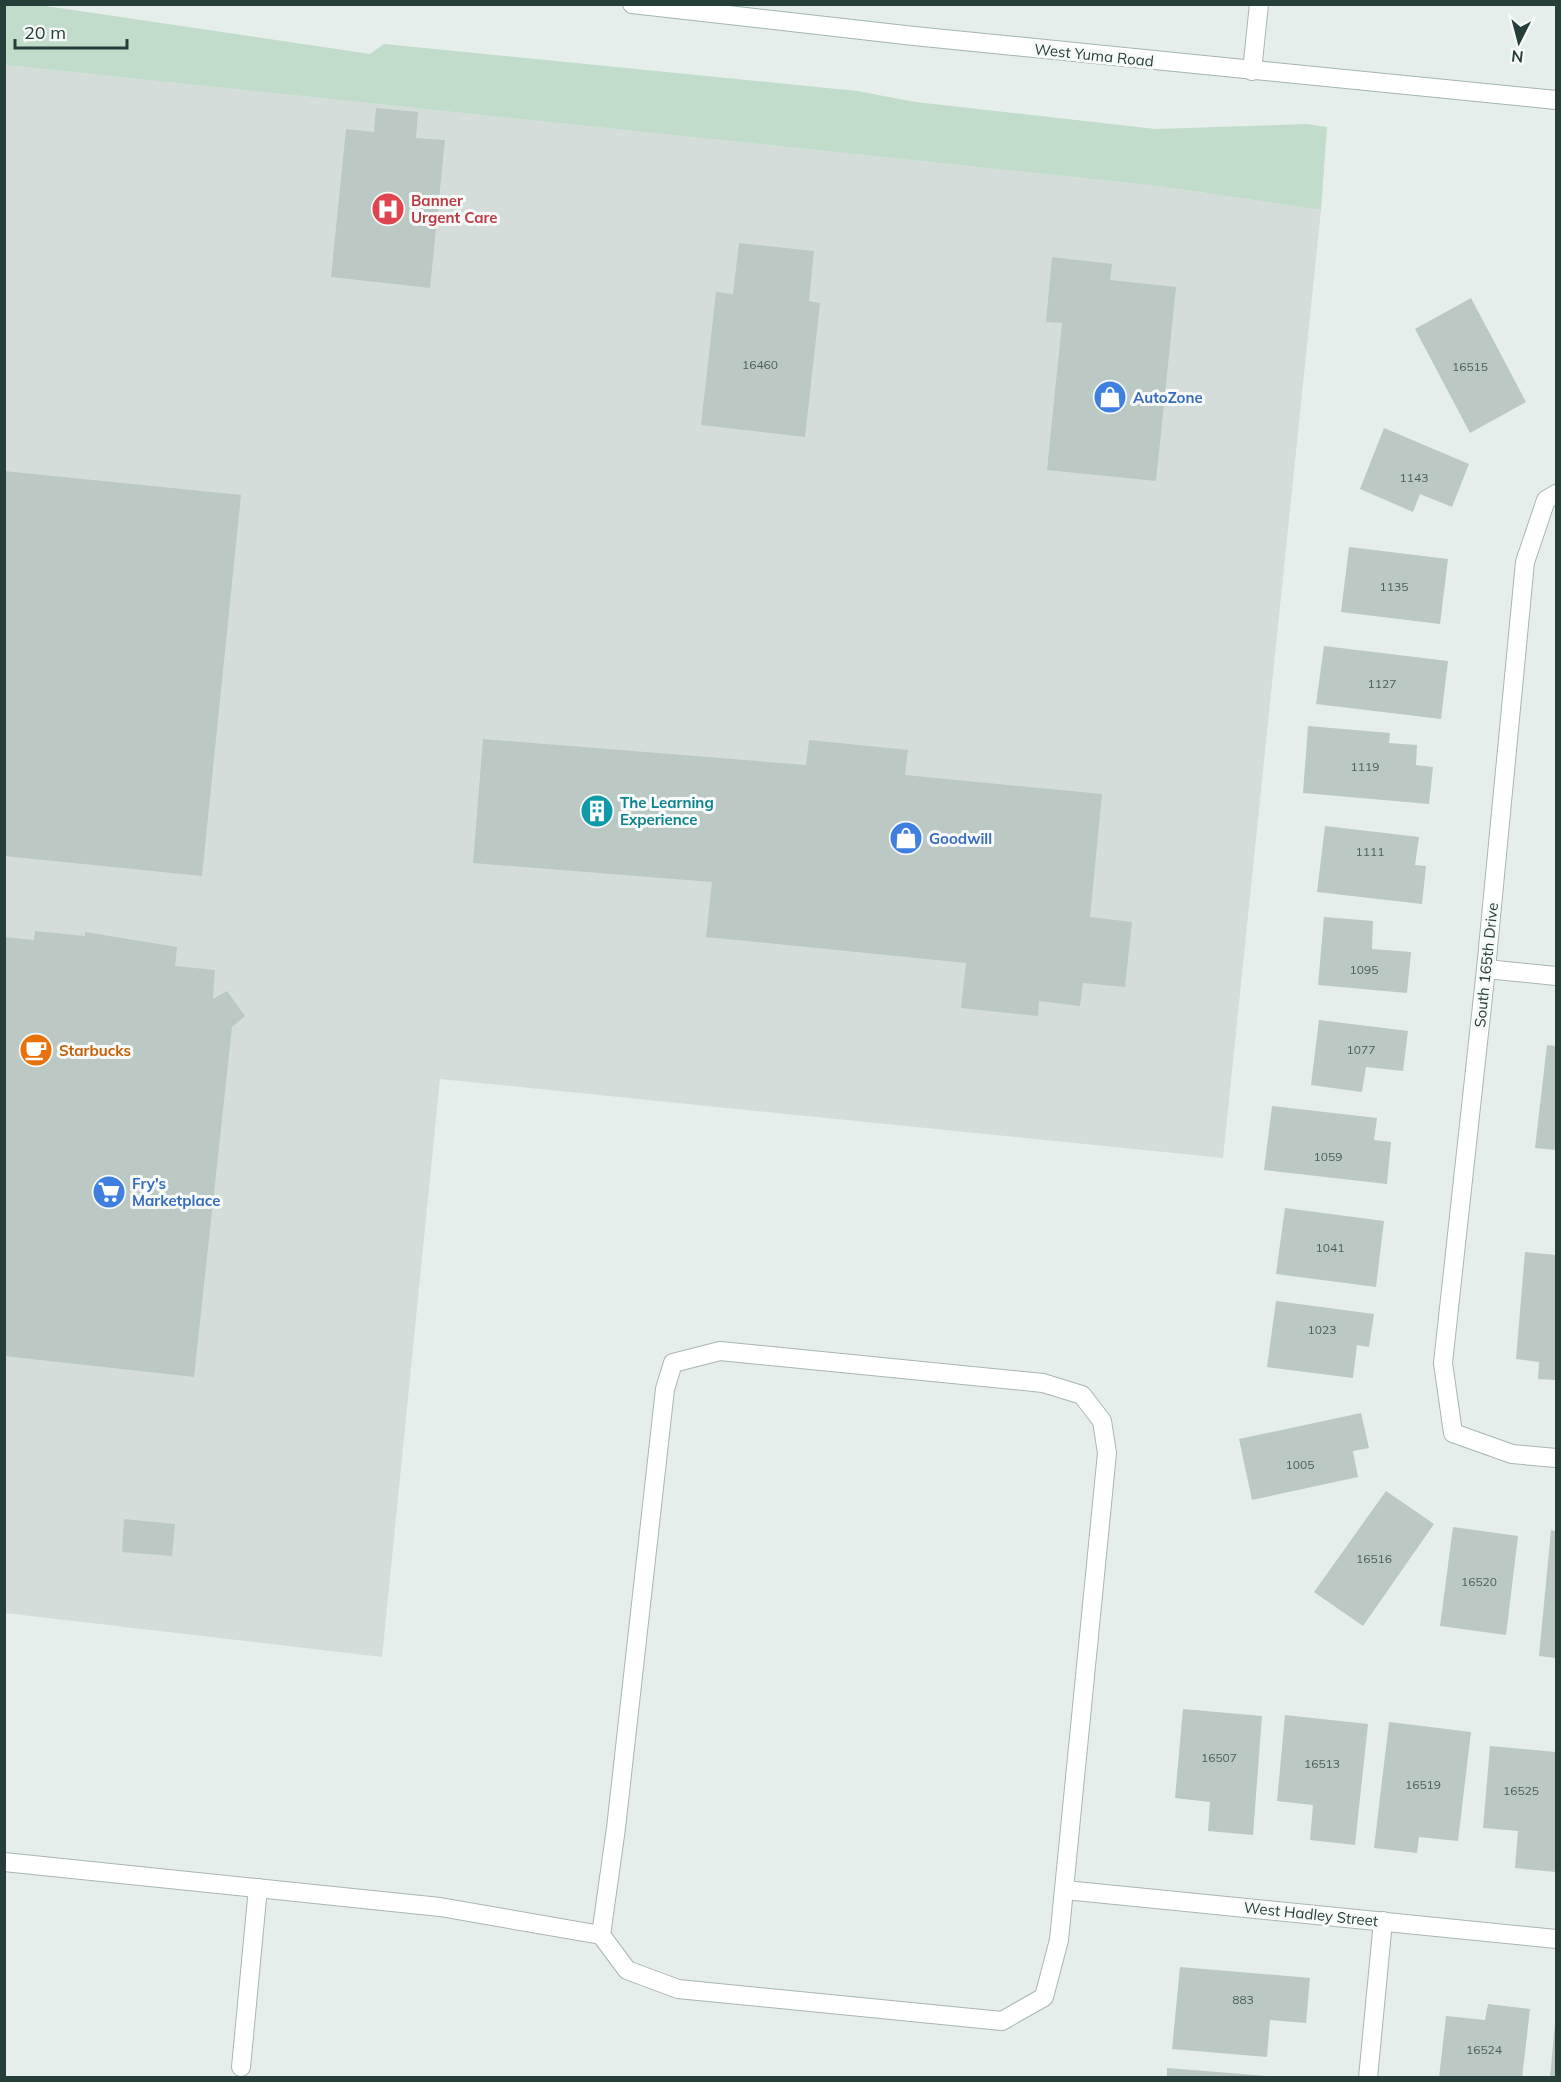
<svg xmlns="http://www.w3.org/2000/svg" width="1561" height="2082" viewBox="0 0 1561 2082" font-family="Mulish,sans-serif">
<rect width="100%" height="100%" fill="#e6eeeb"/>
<polygon fill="#d4ddda" points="5,65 1159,186 1321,210 1223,1158 440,1079 382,1657 5,1613"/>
<polygon fill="#c1dccb" points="5,4 39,5 370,54 384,44 857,91 915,102 1156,129 1306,124 1327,127 1321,210 1159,186 5,65"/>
<g fill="#bbc8c4">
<polygon points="376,108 418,112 416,138 445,140 430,288 331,277 346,129 374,132"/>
<polygon points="739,243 814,251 809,301 820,303 805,437 701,425 716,292 733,294"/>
<polygon points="1052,257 1112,264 1110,280 1176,287 1156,481 1047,470 1062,323 1046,322"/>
<polygon points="1471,298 1526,402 1470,433 1415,329"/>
<polygon points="1384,428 1469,464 1452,507 1420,494 1413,512 1360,489"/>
<polygon points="4,471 241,495 202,876 4,856"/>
<polygon points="1349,547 1448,559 1440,624 1341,612"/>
<polygon points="1324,646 1448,661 1441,719 1316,704"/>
<polygon points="1308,726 1390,733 1389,743 1417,745 1416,765 1433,767 1429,804 1303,793"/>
<polygon points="483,739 806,765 809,740 908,750 905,775 1102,794 1090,917 1132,922 1125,987 1083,983 1080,1006 1039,1001 1038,1016 961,1008 966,963 706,937 712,882 473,863"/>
<polygon points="1325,826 1419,837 1415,865 1426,866 1422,904 1317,892"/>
<polygon points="1324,917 1373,921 1372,949 1411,952 1407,993 1318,985"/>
<polygon points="35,931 85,936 85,932 177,947 175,966 215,970 213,999 227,991 245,1016 232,1027 194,1377 4,1356 4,937 34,940"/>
<polygon points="1319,1020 1408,1031 1403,1071 1366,1067 1362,1092 1311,1085"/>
<polygon points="1547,1045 1556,1046 1556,1150 1535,1148"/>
<polygon points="1272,1106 1377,1118 1374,1140 1391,1142 1387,1184 1264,1170"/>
<polygon points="1285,1208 1384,1221 1376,1287 1276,1274"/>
<polygon points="1525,1252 1556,1255 1556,1380 1538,1379 1539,1362 1516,1359"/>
<polygon points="1276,1301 1374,1314 1369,1347 1357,1345 1353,1378 1267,1367"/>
<polygon points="1361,1413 1369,1448 1353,1451 1358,1477 1252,1500 1239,1439"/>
<polygon points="1386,1491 1434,1524 1363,1626 1314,1592"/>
<polygon points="124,1519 175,1524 172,1556 122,1552"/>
<polygon points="1453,1527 1518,1536 1506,1635 1440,1626"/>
<polygon points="1551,1530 1556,1531 1556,1658 1539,1656"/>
<polygon points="1183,1709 1262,1716 1253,1835 1208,1831 1210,1802 1175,1798"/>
<polygon points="1285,1715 1368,1724 1355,1845 1310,1840 1313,1805 1277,1801"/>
<polygon points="1389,1722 1471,1732 1458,1841 1419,1837 1417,1853 1374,1848"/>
<polygon points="1490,1746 1556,1752 1556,1872 1515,1868 1518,1831 1483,1828"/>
<polygon points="1180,1967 1310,1978 1306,2023 1270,2020 1267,2057 1172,2049"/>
<polygon points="1488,2004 1530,2009 1522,2078 1439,2078 1446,2016 1485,2020"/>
<polygon points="1555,2023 1556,2023 1556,2078 1550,2078"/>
<polygon points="1167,2068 1267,2076 1267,2078 1167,2078"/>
</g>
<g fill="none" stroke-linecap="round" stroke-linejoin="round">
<g stroke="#a9b6b2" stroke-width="20">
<g id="lane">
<polyline points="4,1862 440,1907 601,1935 627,1970 678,1989 1002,2021 1044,1997 1059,1940 1107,1453 1102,1421 1082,1395 1043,1383 720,1351 673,1363 665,1389 616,1828 601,1935"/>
<polyline points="1065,1890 1166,1900"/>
<polyline points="241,2067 258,1888"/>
</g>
</g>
<g stroke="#a9b6b2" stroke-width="20">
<g id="street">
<polyline points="1252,71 1259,4"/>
<polyline points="1556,494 1546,500 1525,562 1486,969 1443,1363 1453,1433 1512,1454 1556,1458"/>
<polyline points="1486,969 1556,976"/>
<polyline points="1166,1900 1556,1939"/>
<polyline points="1368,2078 1383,1921"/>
</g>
</g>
<g stroke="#a2b5b0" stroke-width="20">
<polyline id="secondary" points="632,4 914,36 1556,100"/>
</g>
<use href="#lane" stroke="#fff" stroke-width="18"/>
<use href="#street" stroke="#fff" stroke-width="18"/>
<use href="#secondary" stroke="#fff" stroke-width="18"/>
</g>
<defs>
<g id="hospital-disc" transform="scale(1.725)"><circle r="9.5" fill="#e0444e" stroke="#f7faf9"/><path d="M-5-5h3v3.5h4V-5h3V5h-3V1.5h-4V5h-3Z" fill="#fff"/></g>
<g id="shop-disc" transform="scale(1.725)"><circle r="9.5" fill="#3f7fe0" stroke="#f7faf9"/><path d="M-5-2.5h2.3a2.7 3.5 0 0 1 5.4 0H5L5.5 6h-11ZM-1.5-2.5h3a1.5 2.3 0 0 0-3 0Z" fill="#fff"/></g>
<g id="building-disc" transform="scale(1.725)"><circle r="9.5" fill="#0f9aa8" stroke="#f7faf9"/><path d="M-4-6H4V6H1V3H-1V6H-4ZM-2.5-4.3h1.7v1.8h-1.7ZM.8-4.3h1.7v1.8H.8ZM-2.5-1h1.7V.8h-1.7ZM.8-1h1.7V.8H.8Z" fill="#fff"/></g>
<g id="cafe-disc" transform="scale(1.725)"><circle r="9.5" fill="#e8710a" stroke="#f7faf9"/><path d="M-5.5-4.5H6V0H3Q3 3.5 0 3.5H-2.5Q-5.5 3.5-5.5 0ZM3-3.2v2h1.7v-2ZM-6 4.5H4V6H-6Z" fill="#fff"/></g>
<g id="supermarket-disc" transform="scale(1.725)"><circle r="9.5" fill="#3f7fe0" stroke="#f7faf9"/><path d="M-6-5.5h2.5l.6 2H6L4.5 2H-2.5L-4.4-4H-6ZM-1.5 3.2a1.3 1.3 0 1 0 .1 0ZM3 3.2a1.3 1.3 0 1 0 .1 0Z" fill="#fff"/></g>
</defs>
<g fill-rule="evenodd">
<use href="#hospital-disc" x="388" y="209"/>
<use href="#shop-disc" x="1110" y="397"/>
<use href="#building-disc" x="597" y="811"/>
<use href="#shop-disc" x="906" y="838"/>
<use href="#cafe-disc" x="36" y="1050"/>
<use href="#supermarket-disc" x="109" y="1192"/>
</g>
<g text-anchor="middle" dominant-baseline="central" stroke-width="6" stroke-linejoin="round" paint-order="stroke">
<g font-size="12" fill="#4b605c">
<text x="760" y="364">16460</text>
<text x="1470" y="366">16515</text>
<text x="1414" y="477">1143</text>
<text x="1394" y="586">1135</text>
<text x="1382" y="683">1127</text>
<text x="1365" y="766">1119</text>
<text x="1370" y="851">1111</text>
<text x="1364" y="969">1095</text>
<text x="1361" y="1049">1077</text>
<text x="1328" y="1156">1059</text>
<text x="1330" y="1247">1041</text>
<text x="1322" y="1329">1023</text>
<text x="1300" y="1464">1005</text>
<text x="1374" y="1558">16516</text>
<text x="1479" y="1581">16520</text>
<text x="1219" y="1757">16507</text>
<text x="1322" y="1763">16513</text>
<text x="1423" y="1784">16519</text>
<text x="1521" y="1790">16525</text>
<text x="1243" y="1999">883</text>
<text x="1484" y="2049">16524</text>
</g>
<g font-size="15" fill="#263e3a" stroke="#f7faf9">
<text transform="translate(1094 55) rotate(6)">West Yuma Road</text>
<text transform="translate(1486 965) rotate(-84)">South 165th Drive</text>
<text transform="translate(1311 1914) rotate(6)">West Hadley Street</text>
</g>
<g font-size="15" font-weight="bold" fill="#be3a42" stroke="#f7faf9" text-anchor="start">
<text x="411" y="200">Banner<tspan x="411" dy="17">Urgent Care</tspan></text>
</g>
<g font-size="15" font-weight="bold" fill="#366cbe" stroke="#f7faf9" text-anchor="start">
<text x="1133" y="397">AutoZone</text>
<text x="929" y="838">Goodwill</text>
<text x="132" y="1183">Fry's<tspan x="132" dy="17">Marketplace</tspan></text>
</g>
<g font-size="15" font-weight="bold" fill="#0d838f" stroke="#f7faf9" text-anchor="start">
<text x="620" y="802">The Learning<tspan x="620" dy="17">Experience</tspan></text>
</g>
<g font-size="15" font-weight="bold" fill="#c56008" stroke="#f7faf9" text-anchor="start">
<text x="59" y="1050">Starbucks</text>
</g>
</g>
<rect width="1561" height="2082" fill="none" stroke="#263e3a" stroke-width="12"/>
<g transform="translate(1519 42) rotate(186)" stroke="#f7faf9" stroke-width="4.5" paint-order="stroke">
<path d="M0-4.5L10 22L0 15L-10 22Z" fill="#263e3a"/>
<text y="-9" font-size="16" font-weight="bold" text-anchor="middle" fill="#263e3a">N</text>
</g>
<path d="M15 39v9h112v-9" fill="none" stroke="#263e3a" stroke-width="3"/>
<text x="24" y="39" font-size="18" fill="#263e3a" stroke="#f7faf9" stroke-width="4.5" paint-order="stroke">20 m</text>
</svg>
